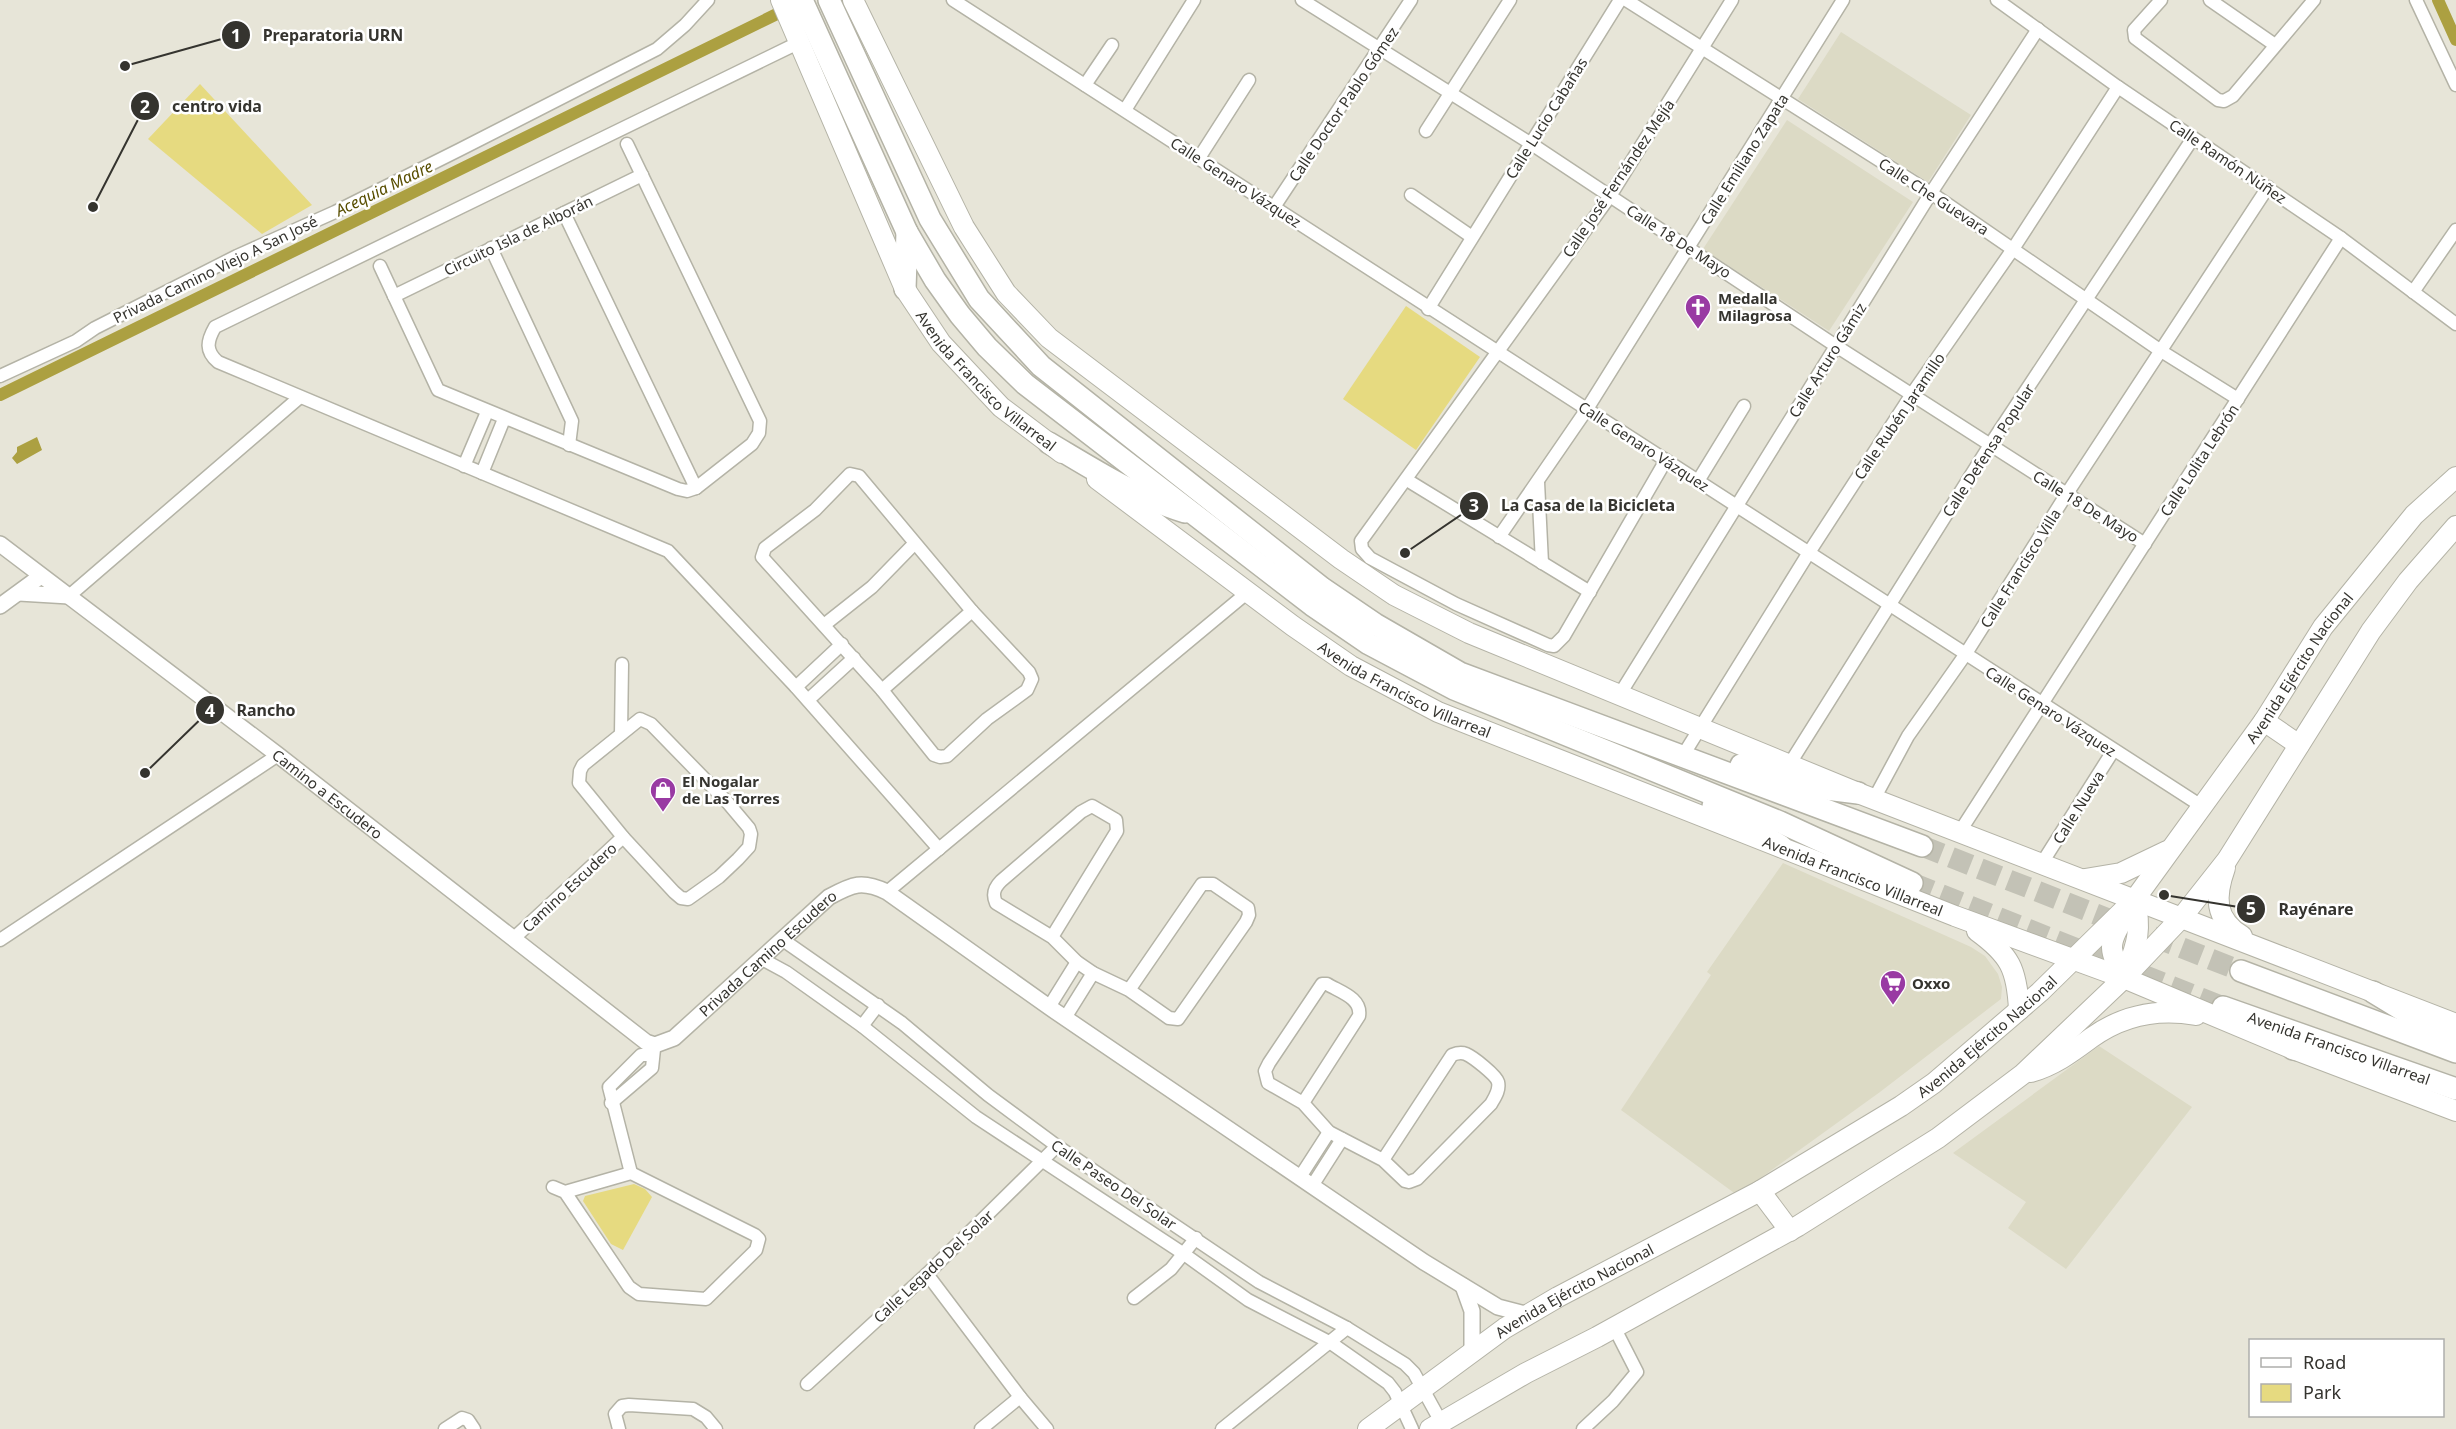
<svg xmlns="http://www.w3.org/2000/svg" width="2456" height="1429" viewBox="0 0 2456 1429" font-family="'Noto Sans',sans-serif">
<rect width="100%" height="100%" fill="#e7e5d8"/>
<g fill="#dcdac5">
<polygon points="1841,32 1971,115 1928,182 1798,99"/>
<polygon points="1787,120 1913,202 1829,331 1703,249"/>
<polygon points="1783,863 1971,947 1985,956 1998,974 2002,987 2001,999 1880,1092 1737,1195 1621,1110 1711,975 1707,972"/>
<polygon points="2099,1046 2192,1107 2066,1269 2008,1228 2026,1202 1953,1153"/>
</g>
<g fill="#e6da80">
<polygon points="200,84 312,205 262,234 148,139"/>
<polygon points="1406,306 1480,357 1416,450 1343,399"/>
<polygon points="634,1184 645,1189 652,1197 623,1250 611,1244 583,1201 585,1196"/>
</g>
<polygon fill="#aca041" points="37,437 42,450 17,464 12,458 17,452 17,447"/>
<g fill="none" stroke-linecap="round" stroke-linejoin="round">
<g stroke="#aca041" stroke-width="12">
<polyline points="2438,0 2456,40"/>
<polyline points="0,395 783,11"/>
</g>
<g stroke="#c3c2b6" stroke-width="21" stroke-dasharray="21 10" stroke-linecap="butt">
<polyline points="1922,846 2241,971"/>
<polyline points="1912,883 2223,1007"/>
</g>
<g stroke="#b4b3a6" stroke-width="15">
<g id="minor">
<polyline points="953,0 2203,807"/>
<polyline points="1302,0 1530,143 1836,346 2145,544"/>
<polyline points="1626,0 1931,193 2161,351 2238,399"/>
<polyline points="1997,0 2118,87 2341,238 2456,324"/>
<polyline points="2161,0 2134,30 2135,38 2218,100 2224,101 2233,96 2314,0"/>
<polyline points="2210,0 2275,45"/>
<polyline points="2416,0 2456,85"/>
<path d="M800,42l-585,285c-8,14 -10,24 3,35l450,189 128,136 143,162"/>
<polyline points="1085,85 1112,45"/>
<polyline points="1125,110 1194,0"/>
<polyline points="1426,131 1510,0"/>
<polyline points="1199,158 1249,80"/>
<polyline points="1411,195 1472,237"/>
<polyline points="1274,207 1411,0"/>
<polyline points="564,213 696,488"/>
<polyline points="491,248 572,421 569,445"/>
<polyline points="380,266 438,390 678,489 687,491 696,488 752,444 759,433 760,421 627,144"/>
<polyline points="2413,292 2456,230"/>
<polyline points="394,296 642,175"/>
<polyline points="1428,309 1620,0"/>
<polyline points="0,376 76,341 95,328 237,256 335,212 459,150 657,49 685,25 708,0"/>
<polyline points="1666,460 1564,636 1554,646 1548,645 1456,604 1370,558 1362,549 1361,541 1610,196 1732,0"/>
<polyline points="464,466 487,412"/>
<polyline points="482,473 504,419"/>
<polygon points="850,474 859,476 972,611 1029,672 1032,679 1027,690 987,719 947,756 940,757 934,755 882,690 762,557 765,548 815,510"/>
<polyline points="1407,480 1590,592"/>
<polyline points="1698,481 1744,406"/>
<polyline points="1538,482 1542,563"/>
<polyline points="1499,537 1587,409 1843,0"/>
<polyline points="69,596 300,397"/>
<polyline points="824,625 872,587 914,544"/>
<polyline points="796,687 842,644"/>
<polyline points="882,690 972,611"/>
<polyline points="1620,694 1931,193 2038,29"/>
<polyline points="808,700 854,658"/>
<polygon points="640,719 651,724 728,803 749,828 751,834 749,847 738,859 719,877 688,899 681,898 674,892 623,837 579,783 580,771 583,765"/>
<polyline points="621,734 622,664"/>
<polyline points="1687,749 1808,554 1912,394 2013,249 2118,87"/>
<polyline points="1789,765 1990,445 2193,138"/>
<polyline points="1874,799 1908,736 1965,655 2066,495 2268,187"/>
<polyline points="1959,833 2341,238"/>
<polyline points="2042,863 2113,751"/>
<polyline points="887,892 1248,592"/>
<path d="M1052,937l65,-106 -1,-11 -24,-14 -11,6 -80,69c-7,7 -9,13 -5,22l56,34 25,25 16,11 36,17 40,28 9,1 68,-97 3,-7 -1,-7 -35,-24h-11l-73,106"/>
<polyline points="514,938 623,837"/>
<polyline points="0,940 278,755"/>
<polyline points="783,940 902,1023 988,1095 1057,1146 1259,1282 1347,1328 1405,1364 1414,1373 1441,1422"/>
<polyline points="762,959 786,972 862,1026 976,1117 1184,1254 1248,1300 1331,1343 1388,1383 1395,1392 1412,1429"/>
<polyline points="1049,1007 1077,962"/>
<polyline points="1065,1018 1093,973"/>
<polyline points="862,1026 878,1005"/>
<polyline points="611,1103 652,1068 654,1049"/>
<path d="M1303,1103l56,-87c3,-18 -19,-24 -32,-32h-5l-53,79 -4,8 3,12 35,20 26,29 54,28 22,21 4,1 8,-3 74,-75c4,-7 9,-14 7,-22 -2,-7 -25,-25 -32,-28 -5,-2 -9,-1 -14,1l-69,105"/>
<polyline points="631,1173 609,1087 641,1055 652,1055"/>
<polyline points="1300,1177 1329,1132"/>
<polyline points="1312,1186 1342,1139"/>
<polyline points="553,1187 565,1192 629,1287 639,1294 706,1299 756,1250 759,1239 755,1235 631,1173 565,1192"/>
<polyline points="927,1274 1020,1397 1047,1429"/>
<polyline points="1134,1298 1171,1269 1196,1238"/>
<polyline points="807,1384 927,1274 1057,1146"/>
<polyline points="445,1429 462,1418 468,1420 474,1429"/>
<polyline points="619,1429 615,1414 622,1406 629,1405 693,1409 706,1417 716,1429"/>
<polyline points="981,1429 1020,1397"/>
<polyline points="1222,1429 1347,1328"/>
<polyline points="1583,1429 1613,1401 1637,1372 1614,1327"/>
</g>
</g>
<g stroke="#b4b3a6" stroke-width="18">
<g id="tertiary">
<path id="s1" d="M0,544l278,211 368,287 9,3 19,-7 155,-141c24,-13 33,-17 58,-5l162,115 375,255 74,45 31,8"/>
<polyline points="19,593 69,596"/>
<polyline points="0,606 41,576"/>
<polyline points="1463,1286 1472,1311 1472,1353"/>
</g>
</g>
<g stroke="#b4b3a6" stroke-width="22">
<g id="primary">
<path id="s2" d="M781,0l124,289 36,54 60,64 61,46"/>
<polyline points="853,0 964,227 1006,293 1049,338 1341,559 1394,595 1469,633 1858,793 2456,1024"/>
<path id="s3" d="M1097,479l196,147 58,40 87,46 517,204 169,62 169,71 163,62"/>
<polyline points="2264,721 2299,745"/>
<path d="M2225,868c-10,28 -11,51 17,68"/>
<polyline points="2085,879 2121,873 2167,851"/>
<path d="M2124,918c-17,27 -15,32 0,60"/>
<path d="M1977,931c33,24 40,38 42,79"/>
<path d="M2127,969c11,-26 14,-41 8,-70"/>
<path d="M2031,1072c24,-7 41,-20 60,-34 32,-23 66,-30 105,-23"/>
<polyline points="1760,1191 1790,1231"/>
<path id="s4" d="M1368,1429l137,-101 53,-31 202,-106 141,-85 33,-23 106,-91 95,-93 129,-178 59,-94 91,-112 42,-38"/>
<polyline points="1430,1429 1526,1373 1597,1337 1798,1226 1938,1138 2023,1074 2124,978 2182,917 2227,860 2371,631 2408,581 2456,526"/>
</g>
</g>
<g stroke="#b4b3a6" stroke-width="24">
<g id="trunk">
<polyline points="802,0 907,232 935,280 960,315 987,347 1025,384 1312,605 1369,644 1454,689 1780,822 1912,883"/>
<polyline points="829,0 930,219 979,299 1041,366 1322,588 1375,624 1460,673 1922,846"/>
<polyline points="905,289 907,232"/>
<path d="M1049,443c44,26 87,54 136,69"/>
<polyline points="1741,765 1826,789 1858,793"/>
<polyline points="1713,806 1781,846"/>
<polyline points="2241,971 2456,1052"/>
<polyline points="2373,992 2450,1039"/>
<path id="s5" d="M2223,1007l233,82"/>
<polyline points="2293,1049 2328,1055"/>
</g>
</g>
<use href="#minor" stroke="#fff" stroke-width="12"/>
<use href="#tertiary" stroke="#fff" stroke-width="15"/>
<use href="#primary" stroke="#fff" stroke-width="20"/>
<use href="#trunk" stroke="#fff" stroke-width="21"/>
</g>
<defs>
<g id="church-pin" transform="scale(1.35)"><path d="M0 17L-7.5 6A9.5 9.5 0 1 1 7.5 6Z" fill="#993aa3" stroke="#fff"/><path d="M-1.2-6h2.4v3.5h3.3v2.4h-3.3V6h-2.4V-.1h-3.3v-2.4h3.3Z" fill="#fff"/></g>
<g id="shop-pin" transform="scale(1.35)"><path d="M0 17L-7.5 6A9.5 9.5 0 1 1 7.5 6Z" fill="#993aa3" stroke="#fff"/><path d="M-5-2.5h2.3a2.7 3.5 0 0 1 5.4 0H5L5.5 6h-11ZM-1.5-2.5h3a1.5 2.3 0 0 0-3 0Z" fill="#fff"/></g>
<g id="supermarket-pin" transform="scale(1.35)"><path d="M0 17L-7.5 6A9.5 9.5 0 1 1 7.5 6Z" fill="#993aa3" stroke="#fff"/><path d="M-6-5.5h2.5l.6 2H6L4.5 2H-2.5L-4.4-4H-6ZM-1.5 3.2a1.3 1.3 0 1 0 .1 0ZM3 3.2a1.3 1.3 0 1 0 .1 0Z" fill="#fff"/></g>
</defs>
<g fill-rule="evenodd">
<use href="#church-pin" x="1698" y="307"/>
<use href="#shop-pin" x="663" y="790"/>
<use href="#supermarket-pin" x="1893" y="983"/>
</g>
<g text-anchor="middle" dominant-baseline="central" stroke-width="5" stroke-linejoin="round" paint-order="stroke">
<g font-size="15" fill="#35342f" stroke="#fff">
<text transform="translate(1343 104) rotate(-56)">Calle Doctor Pablo Gómez</text>
<text transform="translate(1546 118) rotate(-58)">Calle Lucio Cabañas</text>
<text transform="translate(1744 159) rotate(-58)">Calle Emiliano Zapata</text>
<text transform="translate(2228 161) rotate(34)">Calle Ramón Núñez</text>
<text transform="translate(1618 178) rotate(-56)">Calle José Fernández Mejía</text>
<text transform="translate(1236 182) rotate(33)">Calle Genaro Vázquez</text>
<text transform="translate(1934 196) rotate(33)">Calle Che Guevara</text>
<text transform="translate(518 235) rotate(-26)">Circuito Isla de Alborán</text>
<text transform="translate(1679 241) rotate(33)">Calle 18 De Mayo</text>
<text transform="translate(215 269) rotate(-26)">Privada Camino Viejo A San José</text>
<text transform="translate(1827 360) rotate(-58)">Calle Arturo Gámiz</text>
<text stroke="none"><textPath href="#s2" startOffset="438">Avenida Francisco Villarreal</textPath></text>
<text transform="translate(1899 416) rotate(-56)">Calle Rubén Jaramillo</text>
<text transform="translate(1644 446) rotate(33)">Calle Genaro Vázquez</text>
<text transform="translate(1988 450) rotate(-57)">Calle Defensa Popular</text>
<text transform="translate(2199 460) rotate(-57)">Calle Lolita Lebrón</text>
<text transform="translate(2086 506) rotate(32)">Calle 18 De Mayo</text>
<text transform="translate(2020 568) rotate(-58)">Calle Francisco Villa</text>
<text stroke="none"><textPath href="#s4" startOffset="1221">Avenida Ejército Nacional</textPath></text>
<text stroke="none"><textPath href="#s3" startOffset="374">Avenida Francisco Villarreal</textPath></text>
<text transform="translate(2051 711) rotate(33)">Calle Genaro Vázquez</text>
<text stroke="none"><textPath href="#s1" startOffset="412">Camino a Escudero</textPath></text>
<text transform="translate(2078 807) rotate(-58)">Calle Nueva</text>
<text stroke="none"><textPath href="#s3" startOffset="860">Avenida Francisco Villarreal</textPath></text>
<text transform="translate(569 887) rotate(-43)">Camino Escudero</text>
<text stroke="none"><textPath href="#s1" startOffset="972">Privada Camino Escudero</textPath></text>
<text stroke="none"><textPath href="#s4" startOffset="735">Avenida Ejército Nacional</textPath></text>
<text stroke="none"><textPath href="#s5" startOffset="123">Avenida Francisco Villarreal</textPath></text>
<text transform="translate(1114 1184) rotate(34)">Calle Paseo Del Solar</text>
<text transform="translate(933 1266) rotate(-43)">Calle Legado Del Solar</text>
<text stroke="none"><textPath href="#s4" startOffset="249">Avenida Ejército Nacional</textPath></text>
</g>
<g font-size="15" font-weight="bold" fill="#35342f" stroke="#fff" text-anchor="start">
<text x="1718" y="298">Medalla<tspan x="1718" dy="17">Milagrosa</tspan></text>
<text x="682" y="781">El Nogalar<tspan x="682" dy="17">de Las Torres</tspan></text>
<text x="1912" y="983">Oxxo</text>
</g>
<g font-size="16" font-style="italic" fill="#584e01" stroke="#fff">
<text transform="translate(384 188) rotate(-26)">Acequia Madre</text>
</g>
</g>
<path fill="none" stroke="#35342f" stroke-width="2" d="M125 66L236 35M93 207L145 106M1405 553L1474 506M145 773L210 710M2164 895L2251 909"/>
<g fill="#35342f" stroke="#fff" stroke-width="2">
<circle cx="125" cy="66" r="6"/>
<circle cx="93" cy="207" r="6"/>
<circle cx="1405" cy="553" r="6"/>
<circle cx="145" cy="773" r="6"/>
<circle cx="2164" cy="895" r="6"/>
<circle cx="236" cy="35" r="15"/>
<circle cx="145" cy="106" r="15"/>
<circle cx="1474" cy="506" r="15"/>
<circle cx="210" cy="710" r="15"/>
<circle cx="2251" cy="909" r="15"/>
</g>
<g font-size="18" text-anchor="middle" font-weight="bold" fill="#fff">
<text x="236" y="42">1</text>
<text x="145" y="113">2</text>
<text x="1474" y="512">3</text>
<text x="210" y="717">4</text>
<text x="2251" y="915">5</text>
</g>
<g font-size="16" text-anchor="middle" font-weight="bold" fill="#35342f" stroke="#fff" stroke-width="5" stroke-linejoin="round" paint-order="stroke">
<text x="333" y="41">Preparatoria URN</text>
<text x="217" y="112">centro vida</text>
<text x="1588" y="511">La Casa de la Bicicleta</text>
<text x="266" y="716">Rancho</text>
<text x="2316" y="915">Rayénare</text>
</g>
<rect x="2249" y="1339" width="195" height="78" fill="#ffffff" stroke="#aeaeac" stroke-width="1.5"/>
<rect x="2261" y="1358" width="30" height="9" fill="#ffffff" stroke="#aeaeac" stroke-width="1.5"/>
<text x="2303" y="1369" font-size="18" fill="#35342f">Road</text>
<rect x="2261" y="1384" width="30" height="18" fill="#e6da80" stroke="#aeaeac" stroke-width="1.5"/>
<text x="2303" y="1399" font-size="18" fill="#35342f">Park</text>
</svg>
